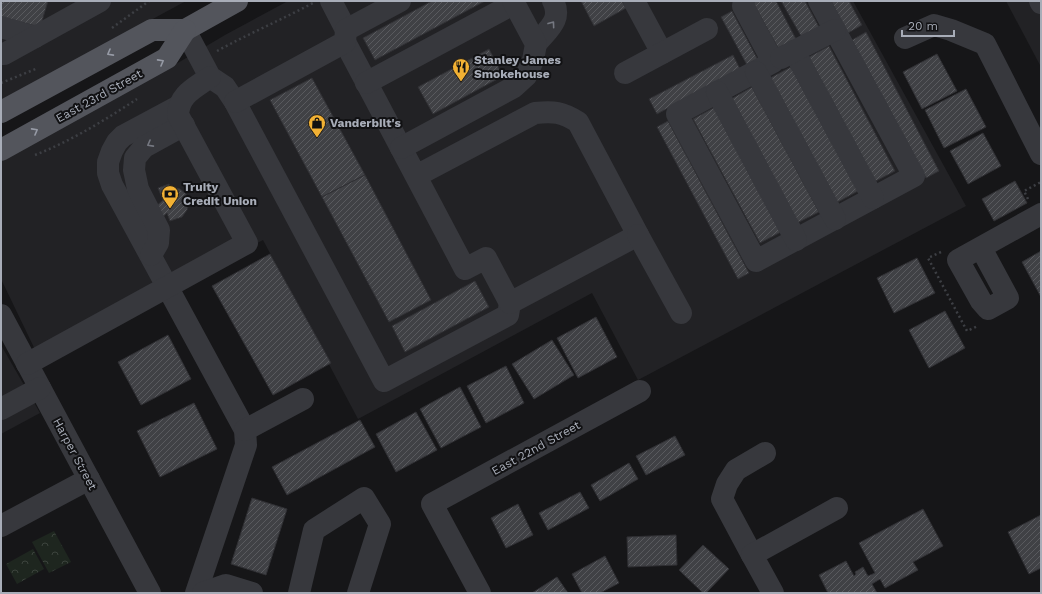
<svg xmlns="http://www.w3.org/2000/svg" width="1042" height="594" viewBox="0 0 1042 594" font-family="'Work Sans',sans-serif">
<defs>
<pattern id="forest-crowns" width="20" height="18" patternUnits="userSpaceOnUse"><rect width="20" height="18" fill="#1e261f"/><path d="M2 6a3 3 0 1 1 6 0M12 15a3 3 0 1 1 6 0" fill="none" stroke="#3c433d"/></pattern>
<pattern id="building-hatch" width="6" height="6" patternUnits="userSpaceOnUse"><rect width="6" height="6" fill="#404145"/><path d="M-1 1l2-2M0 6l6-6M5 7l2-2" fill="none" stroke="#595a5e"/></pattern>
</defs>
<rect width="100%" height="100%" fill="#161618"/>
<g fill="#222225">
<polygon points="1,1 186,1 1,101"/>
<polygon points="288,1 853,1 966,206 638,380 592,293 358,419 263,240 40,360 1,279 1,161 171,67 225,35"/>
<polygon points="1006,1 1041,1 1041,67"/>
<polygon points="1,345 40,413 1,434"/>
</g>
<g fill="url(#forest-crowns)">
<polygon points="54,531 71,562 49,573 32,542"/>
<polygon points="33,549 44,569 17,584 6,564"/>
</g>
<g fill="url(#building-hatch)" stroke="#303034">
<polygon points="1,1 48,1 42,21 36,26 1,17"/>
<polygon points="432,1 485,1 375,60 363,38"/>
<polygon points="581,1 622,1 626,8 594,26"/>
<polygon points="752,1 776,1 796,39 778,48"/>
<polygon points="781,1 805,1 819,27 801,36"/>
<polygon points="831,1 849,1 862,25 848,33"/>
<polygon points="732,11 758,60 747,65 721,17"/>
<polygon points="866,32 939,171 926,178 852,40"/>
<polygon points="829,46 895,171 874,182 807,58"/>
<polygon points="489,49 503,76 433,114 418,87"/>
<polygon points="937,54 957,91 922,109 903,72"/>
<polygon points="733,55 740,69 657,114 649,99"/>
<polygon points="791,67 858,191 836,203 770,78"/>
<polygon points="312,78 365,175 322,197 270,100"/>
<polygon points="752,87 819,212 797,223 731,99"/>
<polygon points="966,89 986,127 944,148 925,110"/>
<polygon points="715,107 781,232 760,243 693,119"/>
<polygon points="668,121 749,273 738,279 657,127"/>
<polygon points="983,133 1001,166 968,184 950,151"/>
<polygon points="365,175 431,300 389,322 322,197"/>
<polygon points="1015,181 1027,203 994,221 982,199"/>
<polygon points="169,184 170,187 180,189 186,194 189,204 187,210 182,217 170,221 167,213 144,235 140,221 163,200 158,188"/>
<polygon points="1041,251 1041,297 1022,262"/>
<polygon points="270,254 331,363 273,395 212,286"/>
<polygon points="917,258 935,293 894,313 877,278"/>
<polygon points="475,281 489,307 405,352 392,326"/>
<polygon points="945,311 965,348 929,368 909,330"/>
<polygon points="596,317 617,357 578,378 557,338"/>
<polygon points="168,335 191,379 141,405 118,362"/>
<polygon points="552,340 574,375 534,399 512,364"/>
<polygon points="506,366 524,403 486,423 467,386"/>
<polygon points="460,387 481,427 441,448 420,409"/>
<polygon points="194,403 217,449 160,477 137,431"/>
<polygon points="416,412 437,450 396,472 376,434"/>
<polygon points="360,420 375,447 287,495 272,467"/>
<polygon points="675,436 685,455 646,475 636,456"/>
<polygon points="629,463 638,479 600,501 591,485"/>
<polygon points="580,492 589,508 548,530 539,513"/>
<polygon points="252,498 287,509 266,575 231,564"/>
<polygon points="518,504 533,535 506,548 491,518"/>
<polygon points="923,509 943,546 913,562 918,570 885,588 880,579 872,584 877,593 828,593 819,575 846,561 854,576 856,574 855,572 863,567 868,576 875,573 859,543"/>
<polygon points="1041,515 1041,568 1029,574 1008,532"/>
<polygon points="676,535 677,565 628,567 627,537"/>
<polygon points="703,545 729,569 706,593 703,593 679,570"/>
<polygon points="605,556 619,583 600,593 582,593 572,574"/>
<polygon points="557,577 568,593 532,593"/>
</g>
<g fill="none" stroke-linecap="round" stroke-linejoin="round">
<g stroke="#3d3f44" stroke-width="2.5" stroke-dasharray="2 3" stroke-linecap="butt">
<polyline points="112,28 149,1"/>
<path d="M217,51c31,-17 64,-31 96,-48"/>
<polyline points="1,83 38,68"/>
<path d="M35,155c36,-14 70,-35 102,-56"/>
<polyline points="1028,199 1024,191 1041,182"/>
<polyline points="941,252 928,258 967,331 978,326"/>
</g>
<g stroke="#37383d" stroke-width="22">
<polyline points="331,1 346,30"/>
<polyline points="634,1 662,53"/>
<polyline points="744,1 743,6 773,62 677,114 756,261 914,176 819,1"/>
<polyline points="1040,1 1041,3"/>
<polyline points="1,27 35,37"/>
<polyline points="185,30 210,77 225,87 235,102 384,381 508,315 510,303"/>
<polyline points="905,38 934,25 951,30 985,44 1041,154"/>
<path d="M345,42l120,227 21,-11 24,45 128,-68 -60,-113c-16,-10 -24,-11 -43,-9l-119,63"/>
<path d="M536,44c11,-14 27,-24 17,-43"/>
<polyline points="794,51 873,198"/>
<polyline points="1,54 4,54 100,1"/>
<polyline points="781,58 835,30"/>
<polyline points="756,72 835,219"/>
<polyline points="625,73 707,29"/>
<polyline points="366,83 515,3"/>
<polyline points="717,92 796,240"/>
<polyline points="235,102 345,42 346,30 400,1"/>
<polyline points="179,106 123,136 117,142 112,151 108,162 108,173 112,185 245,430 246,445 196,593"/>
<polyline points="401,148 514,87 526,76 533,60 536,44 513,1"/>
<polyline points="638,235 681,313"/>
<polyline points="981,248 1008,298 988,309 981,301 958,260 1041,214"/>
<polyline points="151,255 158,243 159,230 138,189 134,170 135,158 144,147 184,125"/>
<polyline points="1,315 150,593"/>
<path d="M27,364l220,-121 -69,-128c1,-21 17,-27 32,-38"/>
<polyline points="1,409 40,388"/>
<polyline points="245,430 303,399"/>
<polyline points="1,526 89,479"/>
<polyline points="752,555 722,499 727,484 736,470 765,453"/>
<polyline points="203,593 226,585 252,593"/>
<polyline points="299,593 314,530 364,498 380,524 358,593"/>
<polyline points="480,593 432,504 640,391"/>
<polyline points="773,593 752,555 837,508"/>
</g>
<g stroke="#53555c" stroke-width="22">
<polyline points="1,112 152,30 185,30 237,1"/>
<polyline points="1,150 167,58 185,30"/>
</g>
</g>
<defs><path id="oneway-chevron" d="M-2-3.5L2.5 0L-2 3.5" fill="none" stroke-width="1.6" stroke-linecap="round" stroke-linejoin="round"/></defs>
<g stroke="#757881">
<use href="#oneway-chevron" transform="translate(552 24) rotate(-54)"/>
<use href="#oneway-chevron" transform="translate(150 144) rotate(151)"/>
</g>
<g stroke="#979ba6">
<use href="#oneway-chevron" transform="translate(110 53) rotate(151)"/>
<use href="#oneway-chevron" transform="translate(161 62) rotate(-29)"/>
<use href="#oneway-chevron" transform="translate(35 131) rotate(-29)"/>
</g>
<defs>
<g id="restaurant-pin" transform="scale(0.9)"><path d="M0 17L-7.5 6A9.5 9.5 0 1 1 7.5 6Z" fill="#f2b134" stroke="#111113"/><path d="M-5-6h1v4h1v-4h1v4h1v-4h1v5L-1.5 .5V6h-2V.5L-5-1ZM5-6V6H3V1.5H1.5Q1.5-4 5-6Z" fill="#111"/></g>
<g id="shop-pin" transform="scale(0.9)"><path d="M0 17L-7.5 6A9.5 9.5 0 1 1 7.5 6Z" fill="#f2b134" stroke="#111113"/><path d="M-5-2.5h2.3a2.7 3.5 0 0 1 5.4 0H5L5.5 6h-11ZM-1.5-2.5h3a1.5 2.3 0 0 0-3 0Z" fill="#111"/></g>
<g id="bank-pin" transform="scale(0.9)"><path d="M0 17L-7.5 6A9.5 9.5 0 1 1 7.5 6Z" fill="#f2b134" stroke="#111113"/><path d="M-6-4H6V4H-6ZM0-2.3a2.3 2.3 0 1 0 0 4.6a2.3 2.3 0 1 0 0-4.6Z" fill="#111"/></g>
</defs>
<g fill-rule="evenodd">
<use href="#restaurant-pin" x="461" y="67"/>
<use href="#shop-pin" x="317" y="123"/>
<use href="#bank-pin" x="170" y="194"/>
</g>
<g text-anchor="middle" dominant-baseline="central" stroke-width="4" stroke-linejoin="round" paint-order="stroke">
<g font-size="12" font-weight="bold" fill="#a8adb8" stroke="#111113" text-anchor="start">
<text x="474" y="60">Stanley James<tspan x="474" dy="14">Smokehouse</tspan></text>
<text x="330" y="123">Vanderbilt's</text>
<text x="183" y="187">Truity<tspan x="183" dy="14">Credit Union</tspan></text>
</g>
<g font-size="12" fill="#a8adb8" stroke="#111113">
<text transform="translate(99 96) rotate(-29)">East 23rd Street</text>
<text transform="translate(536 448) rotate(-29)">East 22nd Street</text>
<text transform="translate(75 454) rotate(62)">Harper Street</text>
</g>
</g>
<rect width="1042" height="594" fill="none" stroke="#a8adb8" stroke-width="4"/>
<path d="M902 30v6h52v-6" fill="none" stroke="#a8adb8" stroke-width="2"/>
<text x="908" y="30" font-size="12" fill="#a8adb8" stroke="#111113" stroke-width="3" paint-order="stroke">20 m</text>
</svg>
